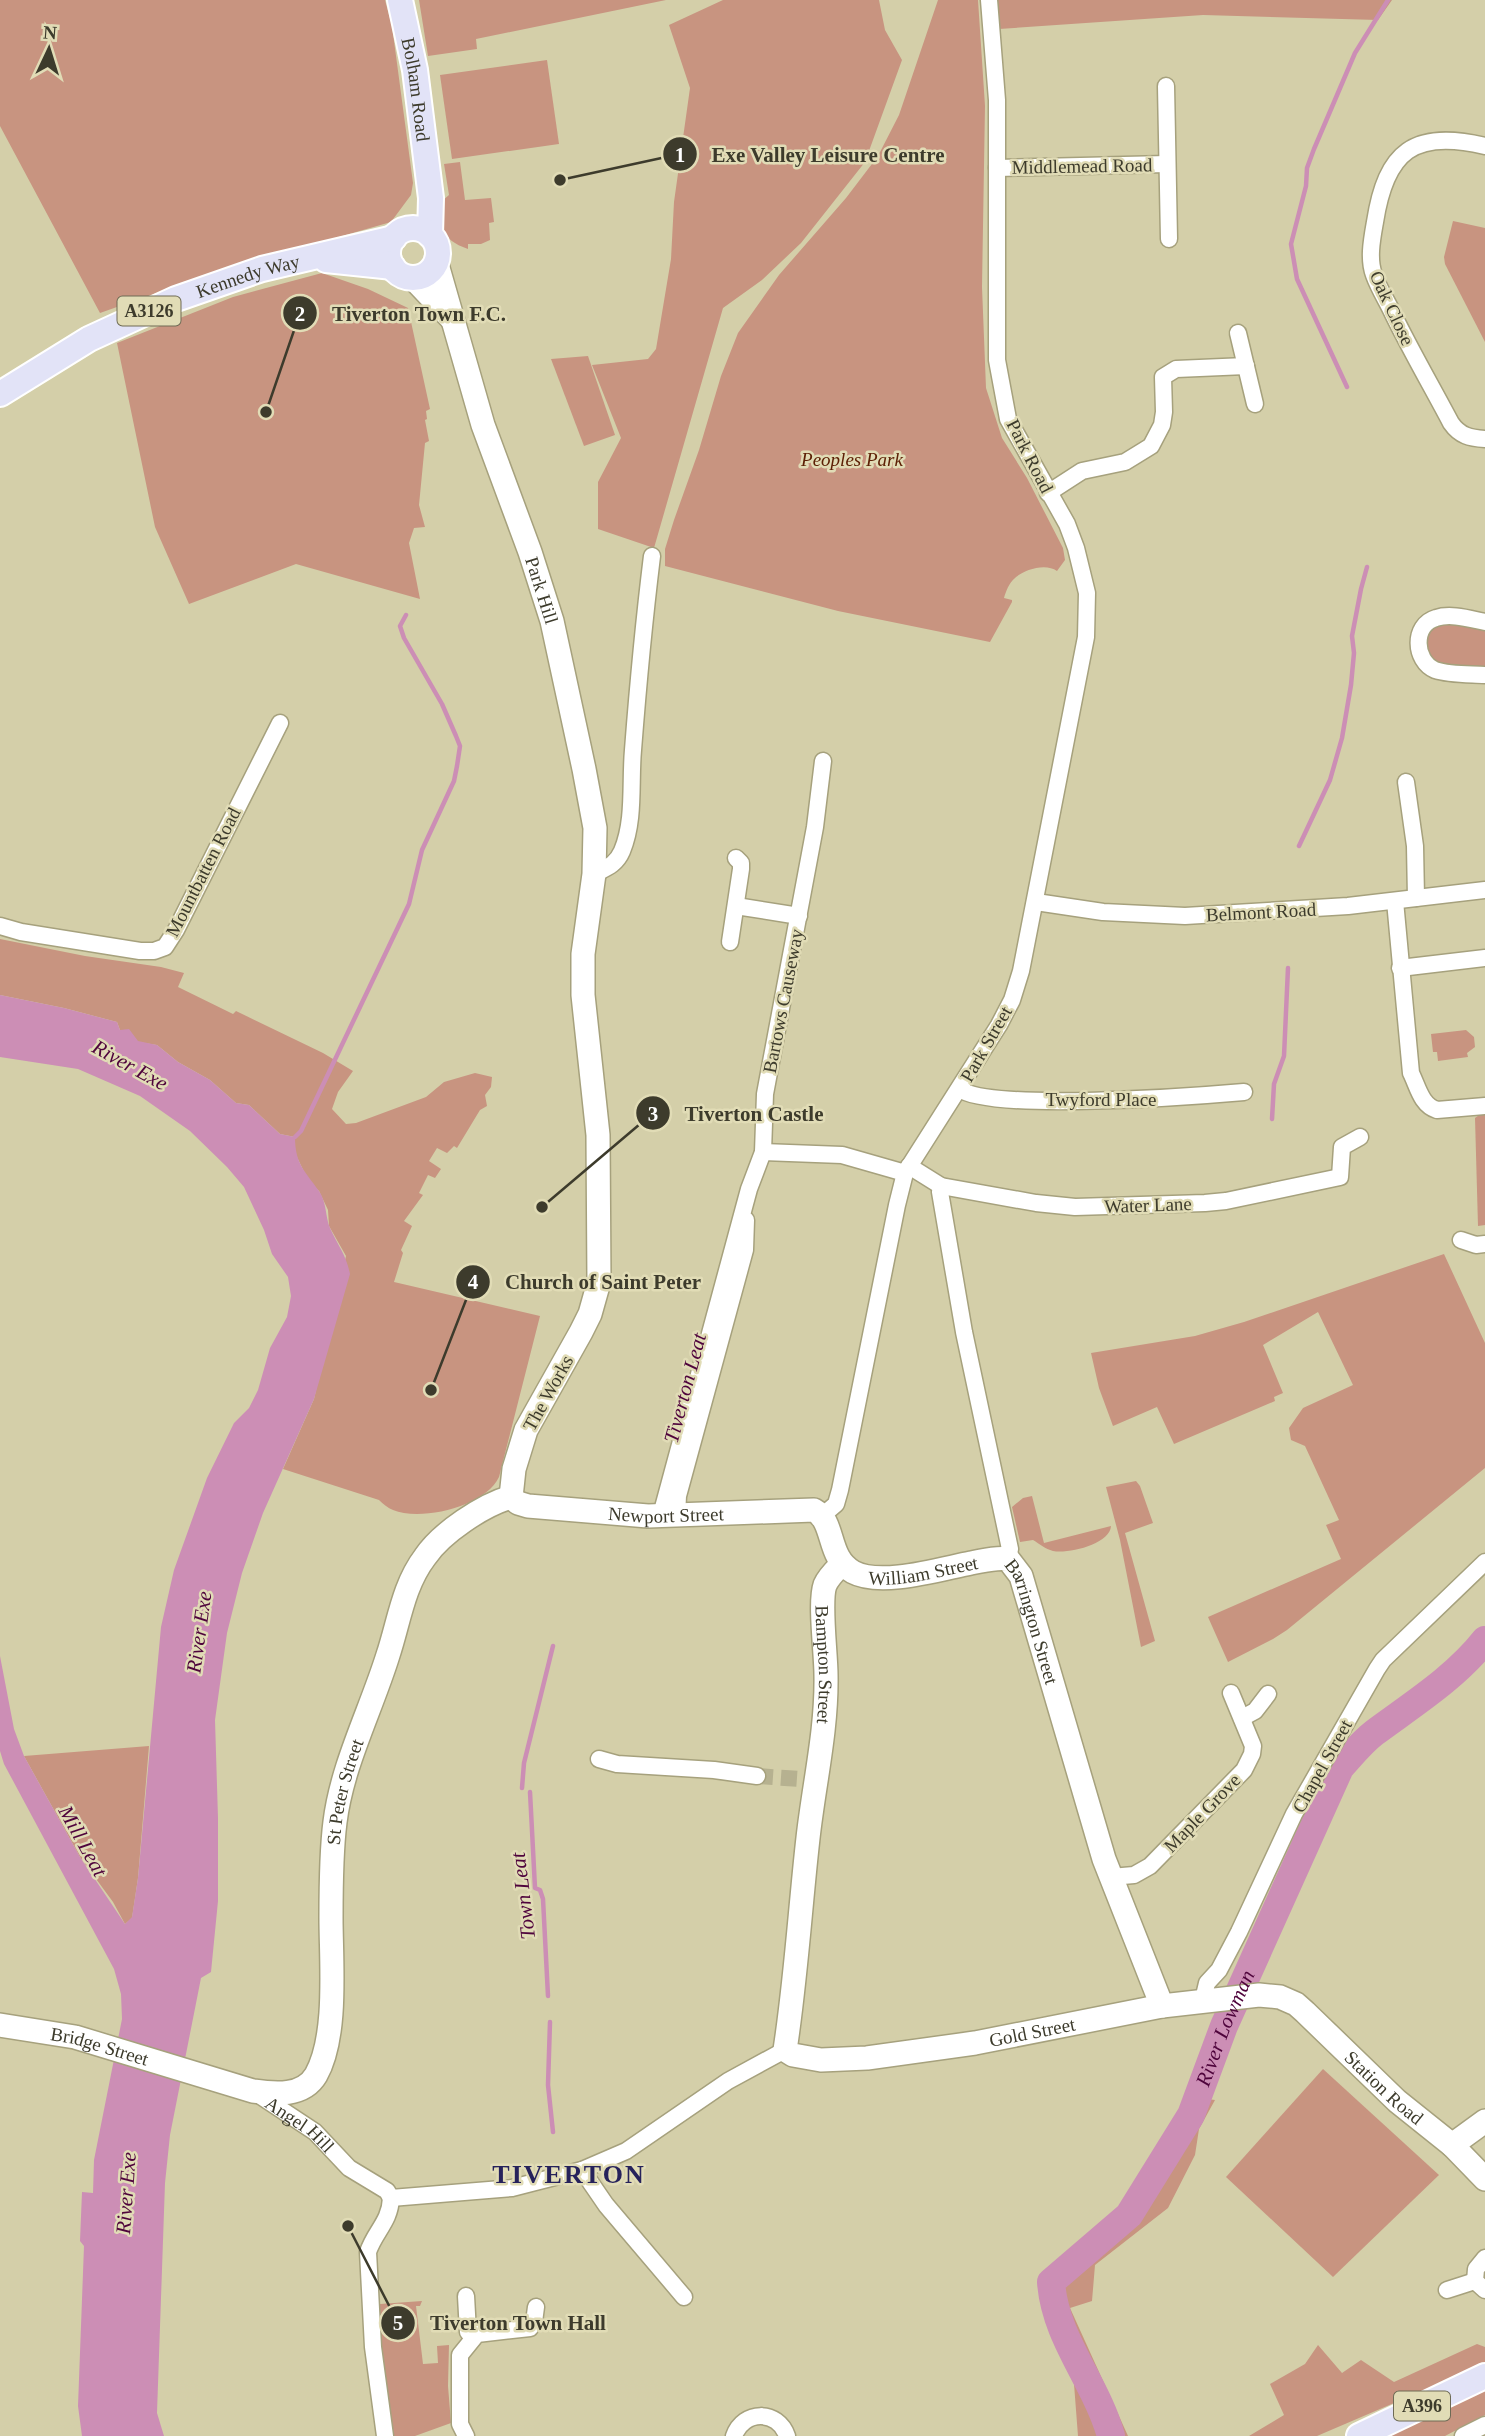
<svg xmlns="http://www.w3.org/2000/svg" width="1485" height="2436" viewBox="0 0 1485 2436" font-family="Georgia,serif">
<rect width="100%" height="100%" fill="#d4cfa9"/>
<g fill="#c89480">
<polygon points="0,0 385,0 392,26 413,183 411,195 391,222 213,273 100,313 0,126"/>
<polygon points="419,0 666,0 476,39 477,49 428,56"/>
<polygon points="723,0 879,0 885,30 902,60 865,162 801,243 762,280 723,308 654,548 598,529 598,482 621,438 592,365 648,359 656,349 671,259 674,202 690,88 669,25"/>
<path d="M938,0h40l7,106 -3,181 4,101 16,50 25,40 36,70 2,12 -8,11c-11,-8 -32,-2 -42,7 -6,5 -9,13 -11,20l8,2v2l-22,40 -152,-31 -173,-45v-17l9,-29 25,-70 22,-74 17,-43 41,-58 67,-77 32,-42 21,-41z"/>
<polygon points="998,0 1392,0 1378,20 1203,15 999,29"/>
<polygon points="547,60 559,144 452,159 440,75"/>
<path d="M460,162l5,38 26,-2 3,24 -5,1 1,17 -9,4h-13v5c-28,-10 -27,-22 -26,-48l7,-6 -5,-31z"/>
<polygon points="1453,221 1485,228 1485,342 1445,264 1444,257"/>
<polygon points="322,273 368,289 408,308 430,409 426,411 427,419 425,420 429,441 425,443 419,505 425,527 414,528 409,543 420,599 296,564 189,604 155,527 117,343 233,297"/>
<polygon points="588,356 615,435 584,446 551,359"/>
<path d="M1445,621l40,8v40c-14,-1 -32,1 -45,-4 -13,-4 -22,-26 -10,-37 3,-3 11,-5 15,-7z"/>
<path d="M0,939l85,17 76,11 23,6 -6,14 55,27 3,-3 87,42 30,18 -15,21 -6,17 14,15 10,-1 70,-26 18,-15 31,-9 17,4 -1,10 -6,8 2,11 -7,4 -23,38 -3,-2 -7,7 -10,-5 -8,13 12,8 -6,9 -7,-3 -9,18 4,2 -19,26 8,5 -11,24 2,3 -9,29 146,34 -41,161c-13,29 -78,45 -106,33 -5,-2 -10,-6 -14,-10l-96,-31 31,-70 32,-143 -17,-30 -1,-16 -9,-19 -11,-11 -13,-27v-16l-15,-3 -31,-29 -13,-2 -26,-23 -32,-18 -21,-17 -19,-3 -9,-12h-9l-3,-8 -53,-14 -64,-13z"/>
<polygon points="1466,1030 1474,1037 1475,1047 1467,1053 1468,1057 1438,1061 1437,1052 1433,1052 1431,1034"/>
<polygon points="1482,1113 1485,1113 1485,1225 1478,1226 1475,1118"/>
<polygon points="1444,1254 1485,1343 1485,1468 1287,1630 1273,1639 1228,1662 1208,1617 1341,1559 1326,1525 1339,1520 1305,1446 1291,1440 1289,1428 1303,1408 1353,1385 1318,1312 1263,1345 1283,1393 1274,1397 1275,1401 1174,1444 1157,1407 1113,1426 1099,1388 1091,1353 1195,1336 1244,1322"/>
<polygon points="1136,1481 1140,1486 1153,1523 1125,1533 1155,1641 1141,1647 1120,1540 1106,1487"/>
<path d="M1032,1496l12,47 67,-17c-1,18 -42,28 -58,25 -8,-2 -13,-7 -20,-11l-13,2 -8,-35 11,-9z"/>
<polygon points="149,1746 138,1878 132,1918 125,1924 113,1902 80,1857 24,1756"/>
<polygon points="1323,2069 1439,2175 1333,2277 1226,2177"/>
<polygon points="1191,2097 1215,2100 1199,2129 1195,2155 1168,2208 1095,2265 1092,2301 1070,2308 1128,2436 1078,2436 1074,2384 1038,2289 1111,2230 1158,2157"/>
<polygon points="379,2298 380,2304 422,2301 420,2306 416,2306 423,2364 438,2363 437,2346 449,2345 448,2386 451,2423 415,2436 390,2436 373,2305"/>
<polygon points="1477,2344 1485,2347 1485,2364 1317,2436 1249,2436 1284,2415 1270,2384 1305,2364 1318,2345 1342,2373 1361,2360 1394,2382"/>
<polygon points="1485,2385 1485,2415 1445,2436 1373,2436"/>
</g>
<path fill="#cc8eb5" d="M0,995l64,13 53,14 3,8 9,-1 9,12 19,4 21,17 32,18 26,23 13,2 31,29 15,3c0,27 10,34 24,54 8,12 6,25 11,37 8,18 16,26 20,46l-36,125 -51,114 -21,60 -15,60 -12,87 3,98v83l-7,71 -10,6 -31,157 -5,48 -8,230 7,23h-82l-4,-30 6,-160 -4,-5 2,-49 11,1 1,-33 28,-141 -1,-25 -7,-25 -110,-205 -4,-13v-95l14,73 10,27 56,101 45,67 7,-7 6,-39 23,-251 13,-57 33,-92 27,-55 15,-15 9,-18 12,-42 17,-31 4,-21 -3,-19 -16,-23 -8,-24 -20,-43 -17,-20 -37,-36 -50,-35 -62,-27 -78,-12z"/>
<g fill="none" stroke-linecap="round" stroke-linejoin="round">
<g stroke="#cc8eb5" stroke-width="4.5">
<polyline points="1347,387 1297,279 1291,244 1306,186 1307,168 1314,149 1355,53 1388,0"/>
<polyline points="1299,846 1330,780 1342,738 1351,685 1354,653 1352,636 1361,589 1367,567"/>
<polyline points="1272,1119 1274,1084 1284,1056 1288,968"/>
<polyline points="295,1137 301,1131 409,904 422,850 454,781 457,766 460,746 456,736 442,704 404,638 400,626 406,615"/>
<polyline points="522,1788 524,1763 553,1646"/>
<polyline points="530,1792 535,1888 540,1890 543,1899 548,1996"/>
<polyline points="550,2022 548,2085 553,2132"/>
</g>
<path stroke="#cc8eb5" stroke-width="28" id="s1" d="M1111,2436c-15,-54 -56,-97 -60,-154l78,-67 62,-100 33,-89 116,-258c11,-12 21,-25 34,-35 39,-29 81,-55 111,-93"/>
<polyline stroke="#b6b190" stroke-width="16" stroke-dasharray="16 8" stroke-linecap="butt" points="757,1776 800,1779"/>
<g stroke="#a6a17d" stroke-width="19">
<g id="street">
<polyline points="1166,86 1169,239"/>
<path d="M1485,146c-71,-17 -99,5 -110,76 -3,17 -7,37 -1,53 5,14 13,26 19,39 18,37 39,73 58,109 9,13 19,15 34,16"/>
<polyline points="997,168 1167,164"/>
<polyline points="1238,333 1255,404"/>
<polyline points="1048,493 1082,471 1125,462 1151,446 1162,425 1164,412 1163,377 1176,369 1246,366"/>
<path d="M1485,622c-15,-3 -34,-9 -49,-4 -24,7 -22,43 -1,52 15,5 35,4 50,5"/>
<polyline points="1406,782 1415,846 1416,898"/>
<path d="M594,874c12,-6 22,-9 28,-23 13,-31 8,-68 11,-101 5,-65 11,-129 19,-194"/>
<path d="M1395,901l16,172c7,14 10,32 26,37l48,-4"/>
<polyline points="1036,902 1103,912 1185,916 1348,906 1485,890"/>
<polyline points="736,906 799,916"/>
<polyline points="0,926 21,932 140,951 154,951 165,947 176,930 280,723"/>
<polyline points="730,942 741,869 741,863 736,858"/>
<polyline points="1400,968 1485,958"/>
<path d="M960,1089c28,23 238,7 284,3"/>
<polyline points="763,1152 842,1155 905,1173"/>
<polyline points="909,1166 941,1186 1036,1203 1075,1207 1205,1203 1226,1201 1340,1177 1342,1147 1360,1137"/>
<polyline points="941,1186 940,1192 964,1332 1010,1549 1008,1559"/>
<polyline points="1461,1240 1476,1245 1485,1244"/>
<polyline points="661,1515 749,1189 763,1152 765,1094 815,827 823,761"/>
<polyline points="677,1515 678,1496 745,1250 746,1220"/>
<polyline points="822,1516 836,1504 840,1490 897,1205 905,1173 999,1025 1012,1000 1021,971 1086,637 1087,593 1076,548 1067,524 1008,419 997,360 997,100 989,0"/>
<polyline points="1242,1718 1255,1711 1268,1694"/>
<polyline points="599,1759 617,1764 714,1770 757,1776"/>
<polyline points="1111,1877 1134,1875 1150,1866 1244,1770 1252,1754 1253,1746 1231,1693"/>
<polyline points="1203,2000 1207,1983 1219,1970 1239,1932 1294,1814 1377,1669 1383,1660 1485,1562"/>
<path id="s2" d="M256,2093l59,39 34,36 38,23 4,7"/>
<polyline points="582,2170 606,2205 684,2297"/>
<polyline points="391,2198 512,2188 582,2170 626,2151 728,2081 785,2050"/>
<polyline points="1485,2258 1476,2269 1475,2281 1485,2290"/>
<polyline points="1447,2290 1475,2281"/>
<polyline points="466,2296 468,2332 473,2338"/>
<path d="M385,2436l-12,-89 -5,-95c7,-21 22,-30 23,-54"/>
<polyline points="466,2436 460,2424 460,2355 477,2334 530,2328 534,2322 536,2307"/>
<path d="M734,2436c9,-26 44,-27 53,0"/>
<polyline points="1463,2436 1485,2425"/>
</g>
</g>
<g stroke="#a6a17d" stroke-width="26">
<g id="secondary">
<path id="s3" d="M436,261l47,164 47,127 22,69 32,148 11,59 -1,46 -11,80v41l15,140 1,147 -9,32 -9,18 -55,98 -12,39 -3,28"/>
<polyline points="412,277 451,318"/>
<path id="s4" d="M511,1497l7,6 10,3 120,10 166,-6c22,12 12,47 39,62 28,15 87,-3 118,-9 12,-2 25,-6 37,-4l13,17 83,283 58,147"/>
<path id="s5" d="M842,1564c-6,6 -13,12 -17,21 -6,17 1,68 1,90 1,55 -12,109 -18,163 -8,71 -12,141 -23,212l8,5 28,5 46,-2 108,-15 187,-37 97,-11 21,2 16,7 9,8 92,89 55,44 33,34"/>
<path id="s6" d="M0,2025l75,12 178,54c22,3 50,6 63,-16 22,-39 15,-113 15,-157 0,-32 0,-65 4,-96 7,-57 36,-112 53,-167 11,-33 15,-69 37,-98 16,-24 58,-52 86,-60"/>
<polyline points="1452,2145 1485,2121"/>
</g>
</g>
<g stroke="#fff" stroke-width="28">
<g id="primary">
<path id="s7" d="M400,0l15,70 16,128 -1,37"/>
<circle cx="413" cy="253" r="25"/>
<polyline points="326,260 393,267"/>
<path id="s8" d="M0,394l89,-55 87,-40 86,-30 132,-31"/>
<polyline points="1359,2436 1485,2376"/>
</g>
</g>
<use href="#street" stroke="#fff" stroke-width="16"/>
<use href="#secondary" stroke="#fff" stroke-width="23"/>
<use href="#primary" stroke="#e2e3f7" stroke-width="24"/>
</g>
<g text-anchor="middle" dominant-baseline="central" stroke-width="5" stroke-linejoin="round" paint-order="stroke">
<g fill="#e1dcb6" stroke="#6e6b55" stroke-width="2">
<rect x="117.5" y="296.5" width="63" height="29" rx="5"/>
<rect x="1394" y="2391.5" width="56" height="29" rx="5"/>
</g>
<g font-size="18" font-weight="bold" fill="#3d3b2c">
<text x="149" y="311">A3126</text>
<text x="1422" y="2406">A396</text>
</g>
<g font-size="19" fill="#3d3b2c" stroke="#e1dcb6">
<text stroke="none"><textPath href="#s7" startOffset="91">Bolham Road</textPath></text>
<text transform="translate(1082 166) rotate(-1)">Middlemead Road</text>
<text stroke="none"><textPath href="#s8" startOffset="276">Kennedy Way</textPath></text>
<text transform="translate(1392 308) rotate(65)">Oak Close</text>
<text transform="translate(1030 456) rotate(63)">Park Road</text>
<text stroke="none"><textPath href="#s3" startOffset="346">Park Hill</textPath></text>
<text transform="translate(203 872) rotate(-63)">Mountbatten Road</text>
<text transform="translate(1261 912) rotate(-3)">Belmont Road</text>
<text transform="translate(783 1001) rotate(-79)">Bartows Causeway</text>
<text transform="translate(986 1044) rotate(-60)">Park Street</text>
<text x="1101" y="1099">Twyford Place</text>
<text transform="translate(1148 1205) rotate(-2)">Water Lane</text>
<text transform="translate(548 1393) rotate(-61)">The Works</text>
<text stroke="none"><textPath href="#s4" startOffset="158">Newport Street</textPath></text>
<text stroke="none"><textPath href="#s4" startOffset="453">William Street</textPath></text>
<text stroke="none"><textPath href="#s4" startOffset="607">Barrington Street</textPath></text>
<text stroke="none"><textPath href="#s5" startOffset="107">Bampton Street</textPath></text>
<text transform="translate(1322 1766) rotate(-61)">Chapel Street</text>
<text stroke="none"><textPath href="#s6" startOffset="618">St Peter Street</textPath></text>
<text transform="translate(1202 1813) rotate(-46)">Maple Grove</text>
<text stroke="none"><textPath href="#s5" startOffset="746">Gold Street</textPath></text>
<text stroke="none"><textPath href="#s6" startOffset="102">Bridge Street</textPath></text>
<text stroke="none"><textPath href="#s5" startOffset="1136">Station Road</textPath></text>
<text stroke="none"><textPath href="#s2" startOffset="54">Angel Hill</textPath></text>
</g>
<g font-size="19" font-style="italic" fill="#5d2005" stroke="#e1dcb6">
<text x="852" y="459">Peoples Park</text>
</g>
<g font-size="21" font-style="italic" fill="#4f043c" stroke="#e1dcb6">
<text transform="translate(130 1065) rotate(29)">River Exe</text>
<text transform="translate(685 1388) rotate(-75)">Tiverton Leat</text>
<text transform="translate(199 1632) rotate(-82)">River Exe</text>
<text transform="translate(83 1841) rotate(61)">Mill Leat</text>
<text transform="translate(523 1896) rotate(-97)">Town Leat</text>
<text stroke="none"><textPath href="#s1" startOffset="480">River Lowman</textPath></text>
<text transform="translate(126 2193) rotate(-86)">River Exe</text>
</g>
<g font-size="26" font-weight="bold" letter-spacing="2" fill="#26225b" stroke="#e1dcb6">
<text x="569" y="2174">TIVERTON</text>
</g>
</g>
<path fill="none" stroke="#3d3b2c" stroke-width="2.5" d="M560 180L680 154M266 412L300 313M542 1207L653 1113M431 1390L473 1282M348 2226L398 2323"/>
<g fill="#3d3b2c" stroke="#e1dcb6" stroke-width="2.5">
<circle cx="560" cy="180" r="7"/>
<circle cx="266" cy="412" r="7"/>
<circle cx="542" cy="1207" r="7"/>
<circle cx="431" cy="1390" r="7"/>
<circle cx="348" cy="2226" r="7"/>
<circle cx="680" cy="154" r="18"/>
<circle cx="300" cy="313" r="18"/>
<circle cx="653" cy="1113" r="18"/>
<circle cx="473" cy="1282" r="18"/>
<circle cx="398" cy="2323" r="18"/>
</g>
<g font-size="21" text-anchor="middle" font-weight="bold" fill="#fff">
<text x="680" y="162">1</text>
<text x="300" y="321">2</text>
<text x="653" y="1121">3</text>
<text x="473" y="1289">4</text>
<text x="398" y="2330">5</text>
</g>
<g font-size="21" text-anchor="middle" font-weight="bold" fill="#3d3b2c" stroke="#e1dcb6" stroke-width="5" stroke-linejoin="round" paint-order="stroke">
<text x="828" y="162">Exe Valley Leisure Centre</text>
<text x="419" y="321">Tiverton Town F.C.</text>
<text x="754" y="1121">Tiverton Castle</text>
<text x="603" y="1289">Church of Saint Peter</text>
<text x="518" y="2330">Tiverton Town Hall</text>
</g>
<g transform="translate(49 49) rotate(4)" stroke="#e1dcb6" stroke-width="5" paint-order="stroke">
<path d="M0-5L12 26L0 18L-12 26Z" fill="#3d3b2c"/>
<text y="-10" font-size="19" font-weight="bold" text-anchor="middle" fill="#3d3b2c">N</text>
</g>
</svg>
